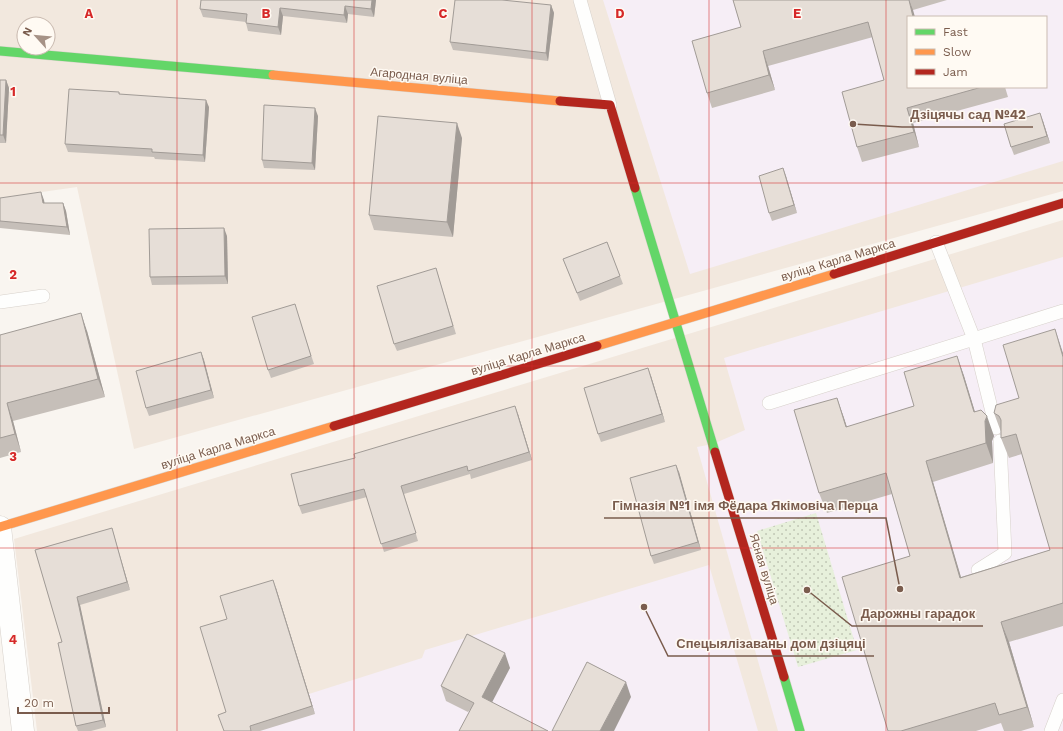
<svg xmlns="http://www.w3.org/2000/svg" width="1063" height="731" viewBox="0 0 1063 731" font-family="'Work Sans',sans-serif">
<defs>
<pattern id="green-dots" width="8" height="8" patternUnits="userSpaceOnUse"><rect width="8" height="8" fill="#e7f0db"/><path d="M2 2h.1M6 6h.1" fill="none" stroke="#c0c6b4" stroke-width="1.8" stroke-linecap="round"/></pattern>
</defs>
<rect width="100%" height="100%" fill="#f9f5f0"/>
<g fill="#f2e8de" fill-rule="evenodd">
<path d="M0,0h1063v191l-929,258 -57,-262 -77,11zM908,17h138v70h-138zM24,24h24v24h-24z"/>
<polygon points="1063,220 1063,731 37,731 14,539"/>
</g>
<g fill="#f6eef6" fill-rule="evenodd">
<path d="M603,0h460v161l-373,113zM908,17h138v70h-138z"/>
<polygon points="1063,257 1063,731 778,731 697,447 713,444 745,430 724,358"/>
<polygon points="709,565 758,731 224,731 221,722 422,658 425,650"/>
</g>
<polygon fill="url(#green-dots)" points="816,513 857,650 798,667 757,531"/>
<g fill="none" stroke-linecap="round" stroke-linejoin="round">
<g stroke="#d7d1cb" stroke-width="14">
<g id="lane">
<polyline points="580,0 610,105"/>
<polyline points="936,242 974,339 996,428"/>
<polyline points="0,302 43,296"/>
<polyline points="769,403 1063,311"/>
<polyline points="978,570 1005,553 1000,441"/>
<polyline points="1051,731 1063,700"/>
</g>
</g>
<g stroke="#d7d1cb" stroke-width="23">
<polyline id="street" points="0,527 23,731"/>
</g>
<g stroke="#d9d2cb" stroke-width="10">
<g id="fast">
<polyline points="0,51 273,75"/>
<polyline points="635,188 715,452"/>
<polyline points="784,677 800,731"/>
</g>
</g>
<g stroke="#d9d2cb" stroke-width="10">
<g id="slow">
<polyline points="273,75 560,101"/>
<polyline points="597,346 834,274"/>
<polyline points="0,527 334,426"/>
</g>
</g>
<g stroke="#d9d2cb" stroke-width="10">
<g id="jam">
<polyline points="560,101 610,105 635,188"/>
<polyline points="834,274 1063,203"/>
<polyline points="334,426 597,346"/>
<polyline points="715,452 784,677"/>
</g>
</g>
<use href="#lane" stroke="#fefefd" stroke-width="13"/>
<use href="#street" stroke="#fefefd" stroke-width="22"/>
<use href="#fast" stroke="#63d668" stroke-width="9"/>
<use href="#slow" stroke="#ff974d" stroke-width="9"/>
<use href="#jam" stroke="#b3261e" stroke-width="9"/>
</g>
<g fill="#c6bfb9">
<polygon points="201,0 376,0 374,17 348,14 347,23 283,16 281,35 248,31 246,23 246,22 203,17 200,9"/>
<polygon points="733,0 947,0 913,10 908,87 1005,87 1008,97 913,123 919,147 862,162 857,147 884,80 873,37 768,66 775,90 712,108 707,93 741,27"/>
<polygon points="551,5 554,13 548,61 453,50 450,42"/>
<polygon points="0,80 6,80 9,88 6,143 0,143"/>
<polygon points="119,92 120,94 209,107 205,162 155,159 154,157 68,152 65,144"/>
<polygon points="318,116 315,170 264,168 262,160"/>
<polygon points="1043,121 1050,143 1014,155 1011,147"/>
<polygon points="462,138 453,237 374,230 369,215"/>
<polygon points="783,168 797,213 772,221 769,213"/>
<polygon points="0,198 44,200 44,203 63,203 66,211 70,235 0,228"/>
<polygon points="227,236 228,284 152,285 150,277"/>
<polygon points="607,242 623,284 580,301 563,259"/>
<polygon points="436,268 456,334 397,351 394,344"/>
<polygon points="297,312 314,364 271,378 268,370"/>
<polygon points="87,331 105,397 13,421 21,452 0,458 0,335"/>
<polygon points="201,352 204,360 214,398 149,416 146,408"/>
<polygon points="1063,353 1063,626 1009,642 1034,727 1021,731 1004,731 1001,723 976,731 888,731 910,556 892,494 827,513 819,493 837,398 847,427 914,406 957,356 964,376 975,412 994,436 992,441 993,463 933,482 961,577 1050,550 1022,454 1009,458 1001,438 1001,432 994,413 1019,398"/>
<polygon points="651,376 665,422 601,442 598,434"/>
<polygon points="518,414 532,460 471,479 470,474 404,494 418,541 384,552 367,497 302,514 299,506 355,458"/>
<polygon points="679,472 701,550 654,564 651,556"/>
<polygon points="112,528 130,590 80,605 106,727 91,731 78,731 76,726 62,642 35,550"/>
<polygon points="276,588 315,714 260,731 224,731 226,712 227,619"/>
<polygon points="510,668 468,712 446,701 441,686"/>
</g>
<g fill="#a19b96">
<polygon points="372,0 376,0 374,17 371,9"/>
<polygon points="909,0 913,10 915,17 913,17"/>
<polygon points="551,5 554,13 548,61 546,53"/>
<polygon points="345,6 348,14 347,23 344,15"/>
<polygon points="280,8 283,16 281,35 278,27"/>
<polygon points="763,51 768,66 775,90 769,75"/>
<polygon points="6,80 9,88 6,143 3,135"/>
<polygon points="206,100 209,107 205,162 203,155"/>
<polygon points="315,108 318,116 315,170 312,163"/>
<polygon points="907,108 913,123 919,147 914,132"/>
<polygon points="1040,113 1043,121 1050,143 1047,136"/>
<polygon points="457,123 462,138 453,237 447,222"/>
<polygon points="783,168 786,176 797,213 794,205"/>
<polygon points="41,192 44,200 46,211 43,203"/>
<polygon points="63,203 66,211 70,235 67,227"/>
<polygon points="224,228 227,236 228,284 225,276"/>
<polygon points="81,313 87,331 105,397 98,379"/>
<polygon points="1055,329 1063,353 1063,357"/>
<polygon points="201,352 204,360 214,398 211,390"/>
<polygon points="957,356 964,376 981,432 974,412"/>
<polygon points="648,368 651,376 665,422 662,414"/>
<polygon points="837,398 844,418 853,447 846,427"/>
<polygon points="7,403 13,421 21,452 15,434"/>
<polygon points="515,406 518,414 532,460 529,452"/>
<polygon points="987,416 994,436 992,441 993,463 986,443 985,421"/>
<polygon points="926,461 933,482 967,598 960,578"/>
<polygon points="676,465 679,472 701,550 698,542"/>
<polygon points="112,528 114,536 130,590 127,582"/>
<polygon points="273,580 276,588 315,714 312,706"/>
<polygon points="77,597 80,605 106,727 103,720"/>
<polygon points="1001,622 1009,642 1034,727 1027,707"/>
<polygon points="505,653 510,668 487,712 482,697"/>
<polygon points="626,682 631,697 614,731 600,731"/>
</g>
<g fill="#e6ded7" stroke="#a19b96">
<polygon points="201,0 372,0 371,9 345,6 344,15 280,8 278,27 246,23 247,14 200,9"/>
<polygon points="455,0 502,0 551,5 546,53 450,42"/>
<polygon points="733,0 909,0 913,17 908,17 908,87 982,87 907,108 914,132 857,147 842,92 884,80 868,22 763,51 769,75 707,93 692,41 741,27"/>
<polygon points="0,80 6,80 3,135 0,135"/>
<polygon points="69,89 119,92 119,94 206,100 203,155 152,152 152,149 65,144"/>
<polygon points="264,105 315,108 312,163 262,160"/>
<polygon points="1040,113 1047,136 1011,147 1004,124"/>
<polygon points="378,116 457,123 447,222 369,215"/>
<polygon points="783,168 794,205 769,213 759,176"/>
<polygon points="41,192 43,203 63,203 67,227 0,221 0,198"/>
<polygon points="224,228 225,276 150,277 149,229"/>
<polygon points="607,242 620,276 577,293 563,259"/>
<polygon points="436,268 453,326 394,344 377,286"/>
<polygon points="295,304 311,356 268,370 252,317"/>
<polygon points="81,313 98,379 7,403 15,434 0,438 0,335"/>
<polygon points="1055,329 1063,357 1063,603 1001,622 1027,707 999,715 995,703 901,731 888,731 842,577 910,556 886,473 819,493 794,410 837,398 846,427 914,406 904,372 957,356 974,412 981,410 987,416 985,421 986,443 926,461 960,578 1050,550 1016,434 1001,438 1001,420 999,416 994,413 996,405 1019,398 1003,345"/>
<polygon points="201,352 211,390 146,408 136,371"/>
<polygon points="648,368 662,414 598,434 584,388"/>
<polygon points="515,406 529,452 468,471 467,466 401,486 416,533 381,544 364,489 299,506 291,474 355,458 354,454"/>
<polygon points="676,465 698,542 651,556 630,478"/>
<polygon points="112,528 127,582 77,597 103,720 76,726 58,643 62,642 35,550"/>
<polygon points="273,580 312,706 250,726 251,731 224,731 218,715 226,712 200,627 227,619 220,596"/>
<polygon points="467,634 505,653 482,697 548,731 459,731 474,703 441,686"/>
<polygon points="587,662 626,682 600,731 552,731"/>
</g>
<path fill="none" stroke="#d62828" stroke-width="1" stroke-opacity="0.55" d="M177,0v731M354,0v731M532,0v731M709,0v731M886,0v731M0,183h1063M0,366h1063M0,548h1063"/>
<g text-anchor="middle" dominant-baseline="central" stroke-width="3" stroke-linejoin="round" paint-order="stroke">
<g font-size="12" fill="#7a5c4d" stroke="#fffaf3">
<text transform="translate(419 76) rotate(5)">Агародная вуліца</text>
<text transform="translate(838 260) rotate(-17)">вуліца Карла Маркса</text>
<text transform="translate(528 354) rotate(-17)">вуліца Карла Маркса</text>
<text transform="translate(218 448) rotate(-17)">вуліца Карла Маркса</text>
<text transform="translate(764 569) rotate(73)">Ясная вуліца</text>
</g>
</g>
<g font-size="13" text-anchor="middle" font-weight="bold" fill="#d62828" stroke="#fffaf3" stroke-width="3" stroke-linejoin="round" paint-order="stroke">
<text x="89" y="18">A</text>
<text x="266" y="18">B</text>
<text x="443" y="18">C</text>
<text x="620" y="18">D</text>
<text x="797" y="18">E</text>
<text x="13" y="96">1</text>
<text x="13" y="279">2</text>
<text x="13" y="461">3</text>
<text x="13" y="644">4</text>
</g>
<path fill="none" stroke="#7a5c4d" stroke-width="1.5" d="M853 124L902 127H1033M900 589L886 518H604M807 590L852 626H983M644 607L668 656H874"/>
<g fill="#7a5c4d" stroke="#fffaf3" stroke-width="1.5">
<circle cx="853" cy="124" r="4"/>
<circle cx="900" cy="589" r="4"/>
<circle cx="807" cy="590" r="4"/>
<circle cx="644" cy="607" r="4"/>
</g>
<g font-size="13" text-anchor="middle" font-weight="bold" fill="#7a5c4d" stroke="#fffaf3" stroke-width="3" stroke-linejoin="round" paint-order="stroke">
<text x="968" y="119">Дзіцячы сад №42</text>
<text x="745" y="510">Гімназія №1 імя Фёдара Якімовіча Перца</text>
<text x="918" y="618">Дарожны гарадок</text>
<text x="771" y="648">Спецыялізаваны дом дзіцяці</text>
</g>
<rect x="907" y="16" width="140" height="72" fill="#fffaf3" stroke="#cabbb1"/>
<rect x="915" y="29" width="20" height="6" fill="#63d668" stroke="#cabbb1"/>
<text x="943" y="36" font-size="12" fill="#7a5c4d">Fast</text>
<rect x="915" y="49" width="20" height="6" fill="#ff974d" stroke="#cabbb1"/>
<text x="943" y="56" font-size="12" fill="#7a5c4d">Slow</text>
<rect x="915" y="69" width="20" height="6" fill="#b3261e" stroke="#cabbb1"/>
<text x="943" y="76" font-size="12" fill="#7a5c4d">Jam</text>
<g transform="translate(36 36) rotate(297)"><circle r="19" fill="#fffaf3" stroke="#cabbb1"/>
<path d="M0-3L7 15L0 10L-7 15Z" fill="#a69286"/>
<text y="-6" font-size="11" font-weight="bold" text-anchor="middle" fill="#7a5c4d">N</text>
</g>
<path d="M18 707v6h91v-6" fill="none" stroke="#7a5c4d" stroke-width="2"/>
<text x="24" y="707" font-size="12" fill="#7a5c4d" stroke="#fffaf3" stroke-width="3" paint-order="stroke">20 m</text>
</svg>
